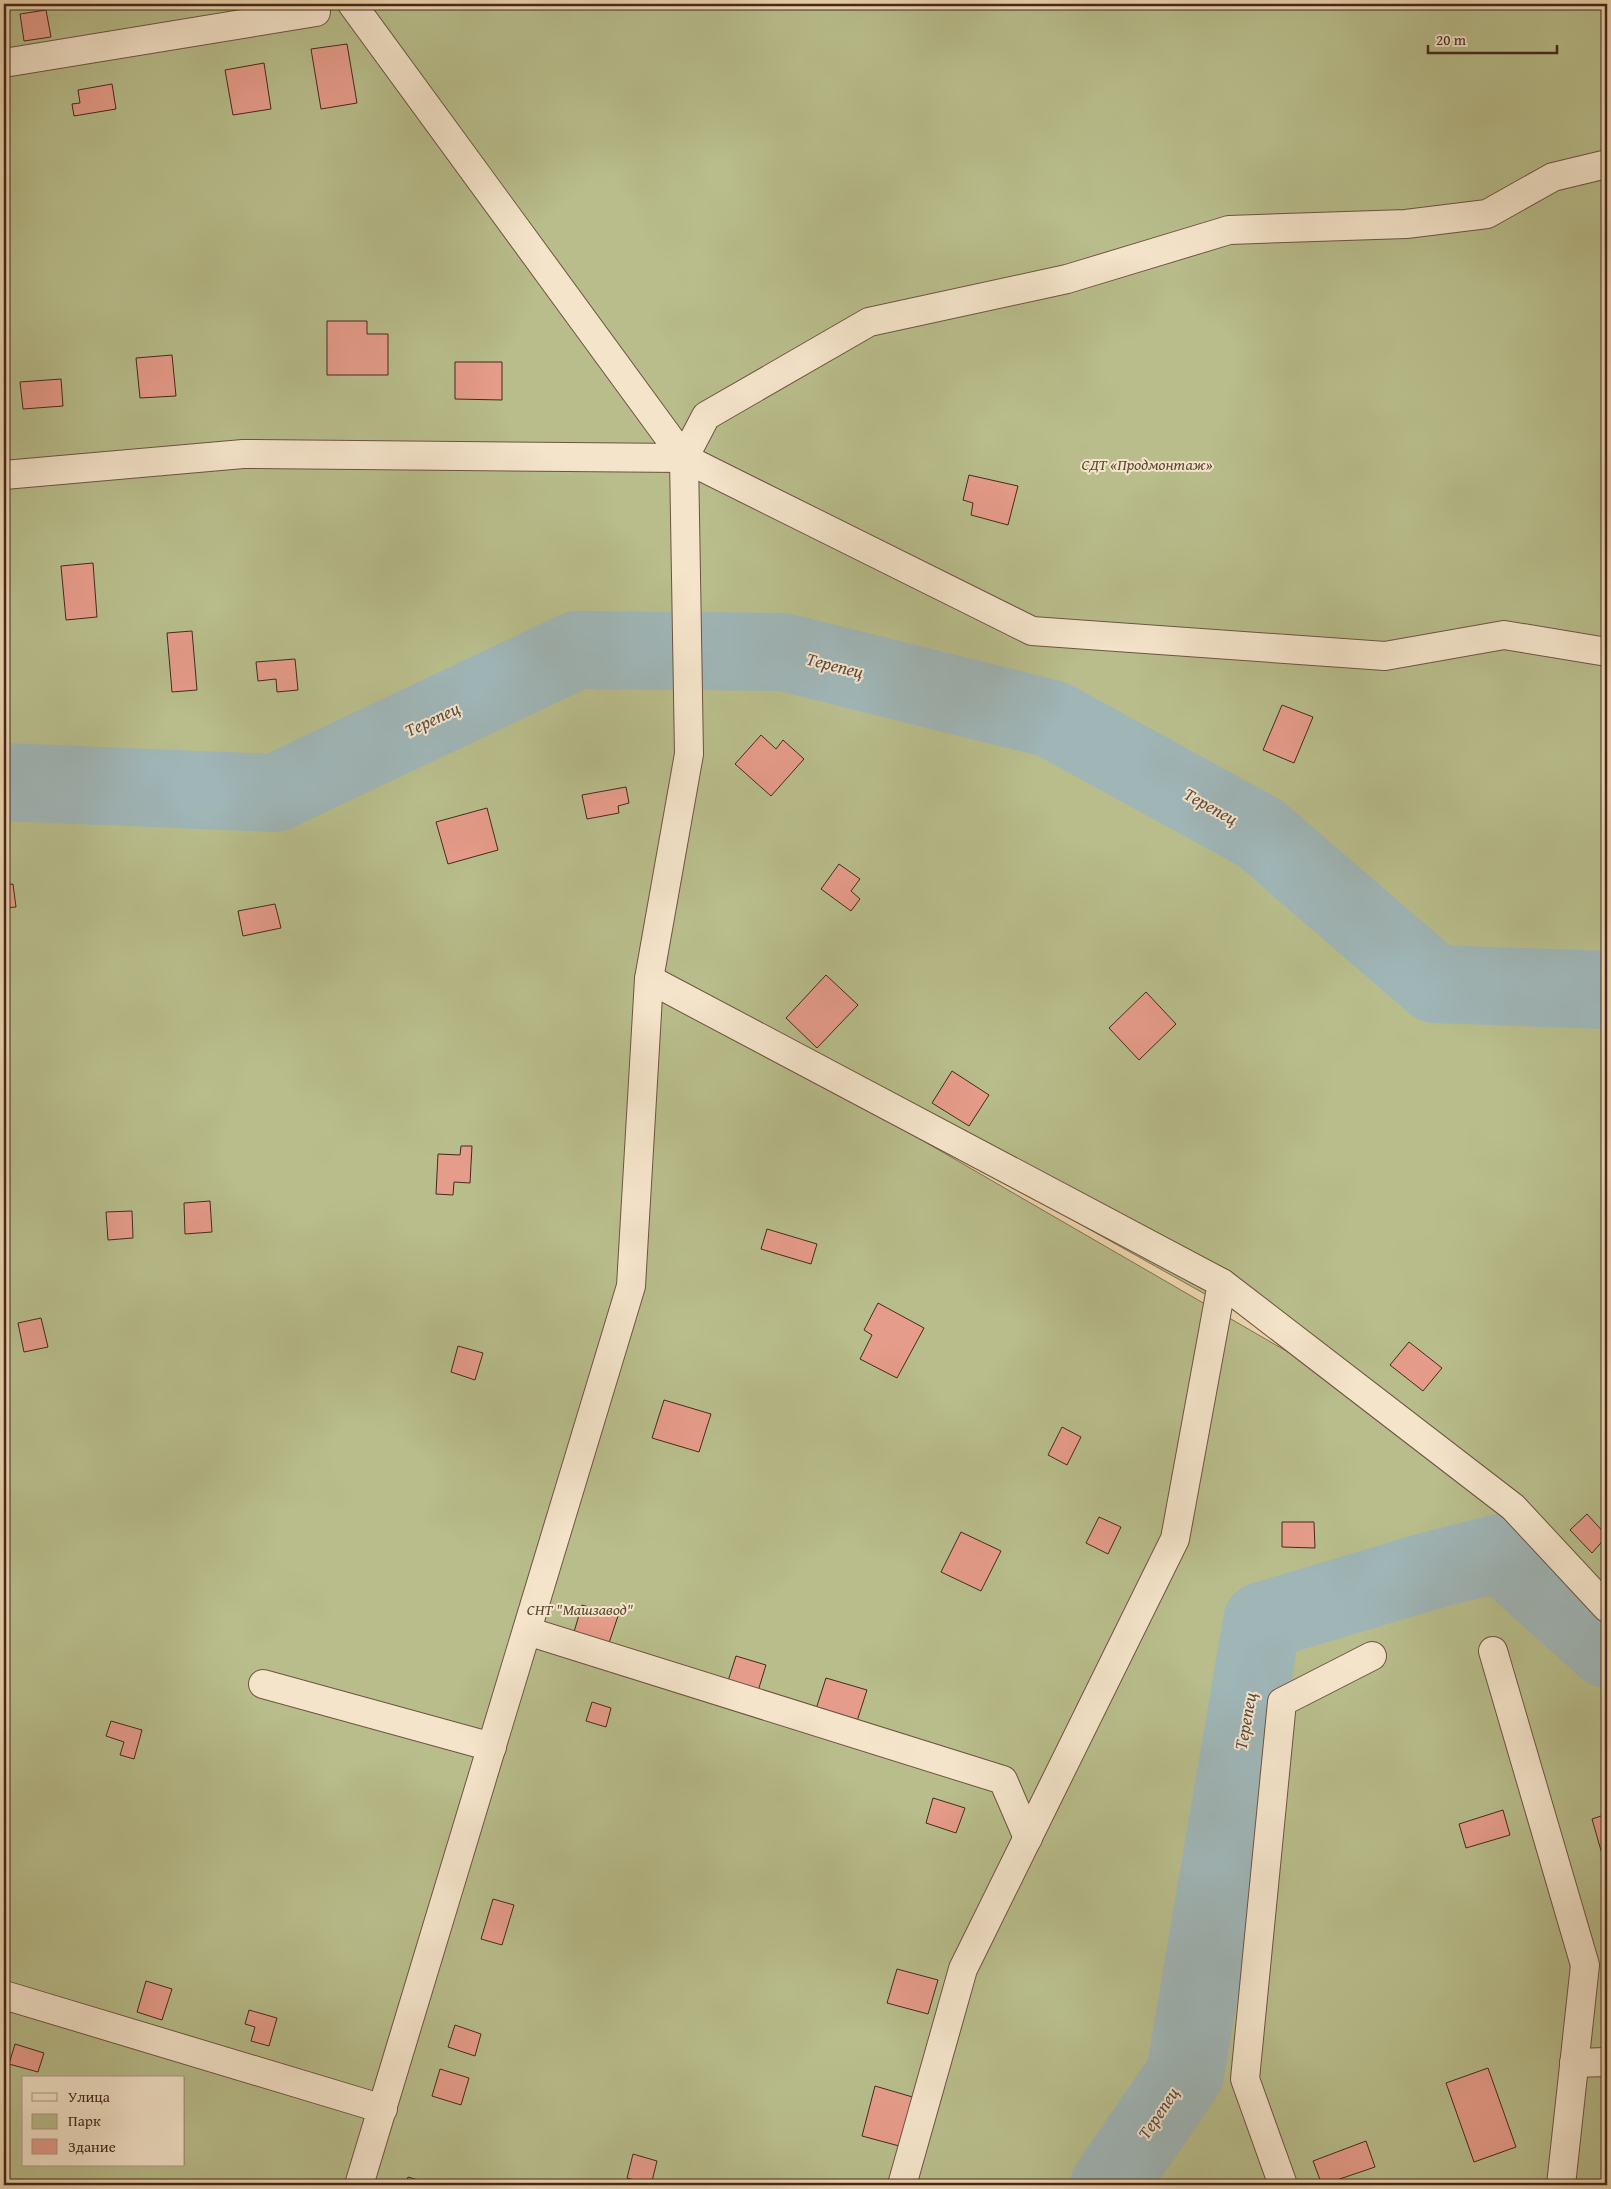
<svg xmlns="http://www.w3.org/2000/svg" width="1611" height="2189" viewBox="0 0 1611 2189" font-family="'Gentium Book Plus',serif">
<rect width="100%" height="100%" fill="#eed5ae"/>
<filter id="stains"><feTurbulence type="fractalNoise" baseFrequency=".004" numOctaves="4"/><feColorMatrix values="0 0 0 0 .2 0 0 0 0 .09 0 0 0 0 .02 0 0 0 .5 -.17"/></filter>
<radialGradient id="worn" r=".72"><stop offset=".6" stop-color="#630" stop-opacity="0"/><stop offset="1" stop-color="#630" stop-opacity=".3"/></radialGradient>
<path fill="#b8bd8b" stroke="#7e7354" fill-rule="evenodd" d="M4,4h1603v2181h-1603zM678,999l577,323 185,118zM24,2078h160v87h-160z"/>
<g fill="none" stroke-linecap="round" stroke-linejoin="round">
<g stroke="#9fb5b6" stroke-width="78">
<polyline points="4,782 275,793 577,650 783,652 1052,719 1260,833 1435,984 1607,990"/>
<polyline points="1109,2185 1185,2074 1262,1621 1436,1569 1500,1553 1607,1649"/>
</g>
</g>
<g fill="#e69c8a" stroke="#44291d">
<polygon points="46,10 51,37 24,41 20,14"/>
<polygon points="347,44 357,103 321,109 311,49"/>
<polygon points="264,63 271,109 233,115 225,70"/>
<polygon points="112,84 116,109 74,116 72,104 80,103 78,90"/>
<polygon points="327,321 367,321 367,334 388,334 388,375 327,375"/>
<polygon points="172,355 176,396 140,398 136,358"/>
<polygon points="455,362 502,362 502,400 455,399"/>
<polygon points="61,379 63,406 23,409 20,382"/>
<polygon points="969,475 1018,486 1008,525 971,515 973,503 963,500"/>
<polygon points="93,563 97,617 66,620 61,566"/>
<polygon points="192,631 197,690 172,692 167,633"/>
<polygon points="295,659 298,690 277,692 276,679 258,681 256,662"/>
<polygon points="1282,705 1313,717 1294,763 1263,750"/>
<polygon points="761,735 776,749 783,740 804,759 771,796 735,764"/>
<polygon points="626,787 629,803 618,806 619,813 587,819 582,795"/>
<polygon points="487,808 498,850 448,864 436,822"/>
<polygon points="839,864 860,879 851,891 860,899 851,911 821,889"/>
<polygon points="13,884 16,907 4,908 4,885"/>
<polygon points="275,904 281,928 243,936 238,911"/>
<polygon points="826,975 858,1005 817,1048 786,1018"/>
<polygon points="1146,992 1176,1024 1139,1060 1109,1028"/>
<polygon points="952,1071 989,1095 969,1126 932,1103"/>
<polygon points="461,1146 472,1146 470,1183 454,1182 453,1195 436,1194 438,1154 460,1155"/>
<polygon points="210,1201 212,1232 185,1234 184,1203"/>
<polygon points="132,1211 133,1238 108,1240 106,1212"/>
<polygon points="767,1229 817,1244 811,1264 761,1249"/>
<polygon points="878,1303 924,1328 897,1378 860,1359 872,1335 864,1330"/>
<polygon points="41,1318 48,1347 24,1352 18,1323"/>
<polygon points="1409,1342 1442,1368 1423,1391 1390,1365"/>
<polygon points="458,1346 483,1353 475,1380 451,1372"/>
<polygon points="664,1400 711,1414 699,1452 652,1438"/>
<polygon points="1062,1427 1081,1437 1067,1465 1048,1455"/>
<polygon points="1587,1514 1607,1536 1592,1553 1570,1530"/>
<polygon points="1099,1517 1121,1527 1108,1554 1086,1543"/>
<polygon points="1282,1522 1314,1522 1315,1548 1282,1547"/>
<polygon points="961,1532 1001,1551 981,1591 941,1572"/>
<polygon points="582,1605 618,1616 609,1643 574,1632"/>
<polygon points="736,1656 766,1665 758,1691 728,1681"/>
<polygon points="826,1678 867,1690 857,1721 816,1709"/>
<polygon points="592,1702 611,1708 606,1727 586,1721"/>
<polygon points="111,1721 142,1730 134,1759 120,1755 124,1742 106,1736"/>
<polygon points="933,1798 965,1808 956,1833 926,1823"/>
<polygon points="1503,1810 1510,1835 1466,1848 1459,1824"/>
<polygon points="1607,1814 1607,1853 1602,1854 1592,1819"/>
<polygon points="493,1899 514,1905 502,1945 481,1939"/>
<polygon points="897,1969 938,1980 928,2014 887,2003"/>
<polygon points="146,1981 172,1989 162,2020 137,2012"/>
<polygon points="249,2010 277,2018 269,2046 251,2041 255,2027 245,2024"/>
<polygon points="455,2025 481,2034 475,2056 448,2047"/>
<polygon points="15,2044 44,2053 38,2072 9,2064"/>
<polygon points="1488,2068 1516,2147 1474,2162 1446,2083"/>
<polygon points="440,2069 469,2078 461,2105 432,2096"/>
<polygon points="875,2086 916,2098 903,2147 862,2136"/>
<polygon points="1366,2141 1375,2167 1322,2185 1313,2161"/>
<polygon points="633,2154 657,2161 651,2185 627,2178"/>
<polygon points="408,2177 434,2185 405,2185"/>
</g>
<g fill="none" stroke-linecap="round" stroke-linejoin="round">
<g stroke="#6e5441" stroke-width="30">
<g id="minor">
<polyline points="352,4 684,458 689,754 649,979 631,1286 359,2185"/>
<polyline points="4,63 316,12 315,4"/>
<polyline points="684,458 706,416 869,322 1067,279 1229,230 1406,224 1487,214 1553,177 1607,164"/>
<polyline points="4,475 243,454 684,458 1032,631 1385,656 1504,635 1607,652"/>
<polyline points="649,979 1222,1283 1175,1539 963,1969 902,2185"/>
<polyline points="1222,1283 1513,1507 1607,1608"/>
<polyline points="527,1631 1003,1780 1028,1838"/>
<polyline points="1493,1651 1585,1965 1561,2185"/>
<polyline points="263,1684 492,1747"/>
<polyline points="4,1995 383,2109"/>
<polyline points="1574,2063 1607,2062"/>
<polyline points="1283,2185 1245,2079 1282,1702 1372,1656"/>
</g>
</g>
<use href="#minor" stroke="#f4e4ca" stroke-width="28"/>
</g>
<g text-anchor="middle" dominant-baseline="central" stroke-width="4" stroke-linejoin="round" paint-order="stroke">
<g font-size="16" font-style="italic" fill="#5b4733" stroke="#f4e4ca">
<text x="1147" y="464">СДТ «Продмонтаж»</text>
<text x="580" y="1609">СНТ "Машзавод"</text>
</g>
<g font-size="18" font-style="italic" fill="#5b4c43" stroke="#f4e4ca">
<text transform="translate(835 665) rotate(14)">Терепец</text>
<text transform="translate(432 719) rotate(-25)">Терепец</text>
<text transform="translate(1211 806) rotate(29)">Терепец</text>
<text transform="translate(1245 1721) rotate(-80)">Терепец</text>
<text transform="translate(1158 2113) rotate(-56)">Терепец</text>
</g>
</g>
<rect width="1611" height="2189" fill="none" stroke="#eed5ae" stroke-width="20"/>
<rect x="5" y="5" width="1601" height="2179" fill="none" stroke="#44291d" stroke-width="2.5"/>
<rect x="10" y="10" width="1591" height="2169" fill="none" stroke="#44291d"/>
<rect x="22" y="2076" width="162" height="90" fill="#f4e4ca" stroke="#ae9985"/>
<rect x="32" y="2093" width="25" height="8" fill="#f4e4ca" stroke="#ae9985"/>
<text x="68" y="2102" font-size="15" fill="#44291d">Улица</text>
<rect x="32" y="2114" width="25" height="15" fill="#b8bd8b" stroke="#ae9985"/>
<text x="68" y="2126" font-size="15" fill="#44291d">Парк</text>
<rect x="32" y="2139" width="25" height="15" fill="#e69c8a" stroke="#ae9985"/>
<text x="68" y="2152" font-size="15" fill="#44291d">Здание</text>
<path d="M1428 45v8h129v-8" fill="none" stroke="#44291d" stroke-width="2.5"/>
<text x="1436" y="45" font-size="15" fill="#44291d" stroke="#f4e4ca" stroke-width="4" paint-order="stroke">20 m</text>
<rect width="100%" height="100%" filter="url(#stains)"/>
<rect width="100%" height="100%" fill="url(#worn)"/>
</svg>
